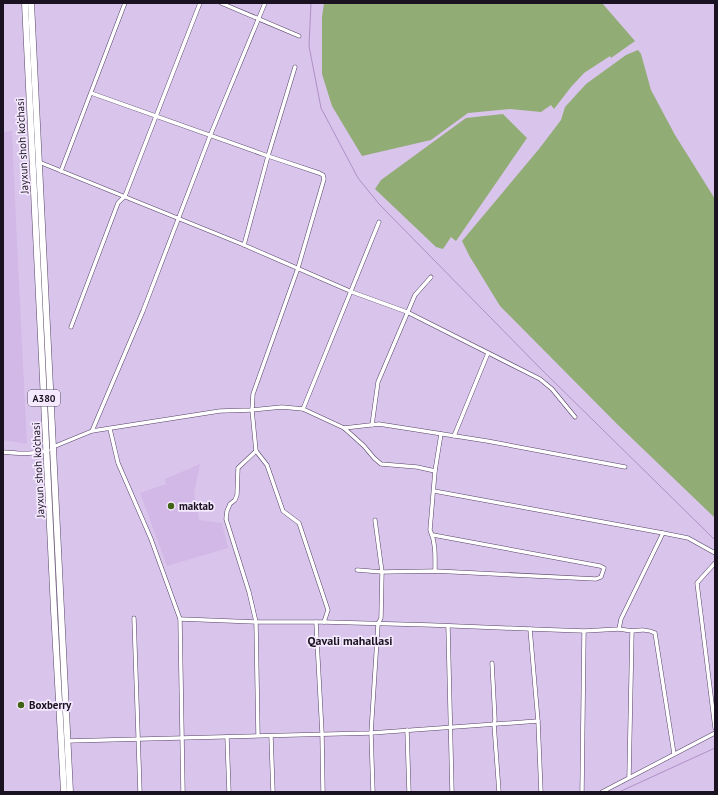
<svg xmlns="http://www.w3.org/2000/svg" width="718" height="795" viewBox="0 0 718 795" font-family="'PT Sans',sans-serif">
<rect width="100%" height="100%" fill="#d9c4eb"/>
<g fill="#d1b8e6">
<polygon points="12,131 16,222 27,444 3,440 3,132"/>
<polygon points="200,464 194,493 199,520 222,523 228,548 167,566 140,493 166,484 165,479"/>
</g>
<g fill="#91ad75">
<polygon points="324,3 602,3 635,41 611,58 610,56 584,73 571,87 554,109 551,105 541,112 510,109 468,113 431,140 362,156 332,106 322,74 322,17"/>
<polygon points="638,50 641,54 651,90 675,135 715,199 715,518 617,424 500,306 470,257 462,241 539,149 561,120 565,107 586,84 626,55"/>
<polygon points="503,114 527,138 456,241 451,237 443,249 436,247 375,189 381,180 466,118"/>
</g>
<g fill="none" stroke-linecap="round" stroke-linejoin="round">
<g stroke="#ae90c6" stroke-width="1">
<polyline points="311,3 309,46 321,108 358,178 379,204 540,368 715,540"/>
<polyline points="619,792 715,748"/>
</g>
<g stroke="#564365" stroke-width="4.5">
<g id="minor">
<polyline points="221,3 299,36"/>
<polyline points="91,93 268,156 319,173 323,175 324,179 298,268 253,394 252,410 256,451 267,465 283,511 299,523 328,610 324,622"/>
<polyline points="39,162 244,245 352,292 407,312 540,379 552,389 575,417"/>
<polyline points="61,171 125,3"/>
<polyline points="244,245 268,156 295,67"/>
<polyline points="71,327 118,203 125,196 200,3"/>
<polyline points="303,409 379,222"/>
<polyline points="372,425 378,382 415,295 431,277"/>
<polyline points="344,428 364,446 374,458 381,464 417,467 435,471"/>
<polyline points="110,429 118,463 151,539 180,619 183,792"/>
<polyline points="92,431 143,311 210,136 265,3"/>
<polyline points="454,436 488,353"/>
<polyline points="53,447 92,431 220,411 252,410 282,407 303,409 344,428 379,424 487,441 625,467"/>
<polyline points="256,451 238,468 237,495 235,500 230,504 227,511 226,519 249,592 256,622 258,735"/>
<path d="M3,452c15,1 31,3 45,-2"/>
<polyline points="434,491 663,533 688,538 715,553"/>
<polyline points="715,563 697,583 715,728"/>
<polyline points="357,570 382,572 435,571 596,579 601,577 604,568 600,566 433,535"/>
<path d="M435,571c0,-14 1,-28 -5,-41l5,-59 6,-37"/>
<polyline points="134,618 140,792"/>
<polyline points="180,619 256,622 324,622 431,625 530,629 584,631 619,629 621,619 663,533"/>
<polyline points="316,622 322,733 323,792"/>
<polyline points="448,626 452,792"/>
<polyline points="530,629 538,721 541,792"/>
<polyline points="619,629 632,631 629,777"/>
<path d="M632,631c8,-1 16,-2 23,2l19,121"/>
<polyline points="492,663 495,720 494,724 499,792"/>
<polyline points="407,730 409,792"/>
<polyline points="271,736 273,792"/>
<polyline points="227,737 229,792"/>
<polyline points="67,741 371,733 538,721"/>
<polyline points="373,792 371,733 378,624 381,618 382,572 375,520"/>
<polyline points="582,792 584,631"/>
<polyline points="602,792 715,733"/>
</g>
</g>
<g stroke="#564365" stroke-width="7">
<g id="trunk">
<polyline points="25,3 54,610 64,792"/>
<polyline points="31,3 70,792"/>
</g>
</g>
<use href="#minor" stroke="#fff" stroke-width="3.5"/>
<use href="#trunk" stroke="#fff" stroke-width="6"/>
</g>
<g fill="#426217" stroke="#f4e9fe" stroke-width="1.5">
<circle cx="171" cy="506" r="4"/>
<circle cx="21" cy="705" r="4"/>
</g>
<g text-anchor="middle" dominant-baseline="central" stroke-width="3.5" stroke-linejoin="round" paint-order="stroke">
<rect fill="#f4e9fe" stroke="#5b5263" stroke-width="1" x="28" y="390" width="32" height="16" rx="3"/>
<g font-size="10" font-weight="bold" fill="#1a1220">
<text x="44" y="398">A380</text>
</g>
<g font-size="11" fill="#1a1220" stroke="#f4e9fe">
<text transform="translate(22 146) rotate(-93)">Jayxun shoh ko'chasi</text>
<text transform="translate(38 470) rotate(-93)">Jayxun shoh ko'chasi</text>
</g>
<g font-size="11" font-weight="bold" fill="#1a1220" stroke="#f4e9fe" text-anchor="start">
<text x="179" y="506">maktab</text>
<text x="29" y="705">Boxberry</text>
</g>
<g font-size="12" font-weight="bold" fill="#1a1220" stroke="#f4e9fe">
<text x="350" y="640">Qavali mahallasi</text>
</g>
</g>
<rect width="718" height="795" fill="none" stroke="#1a1220" stroke-width="8"/>
</svg>
